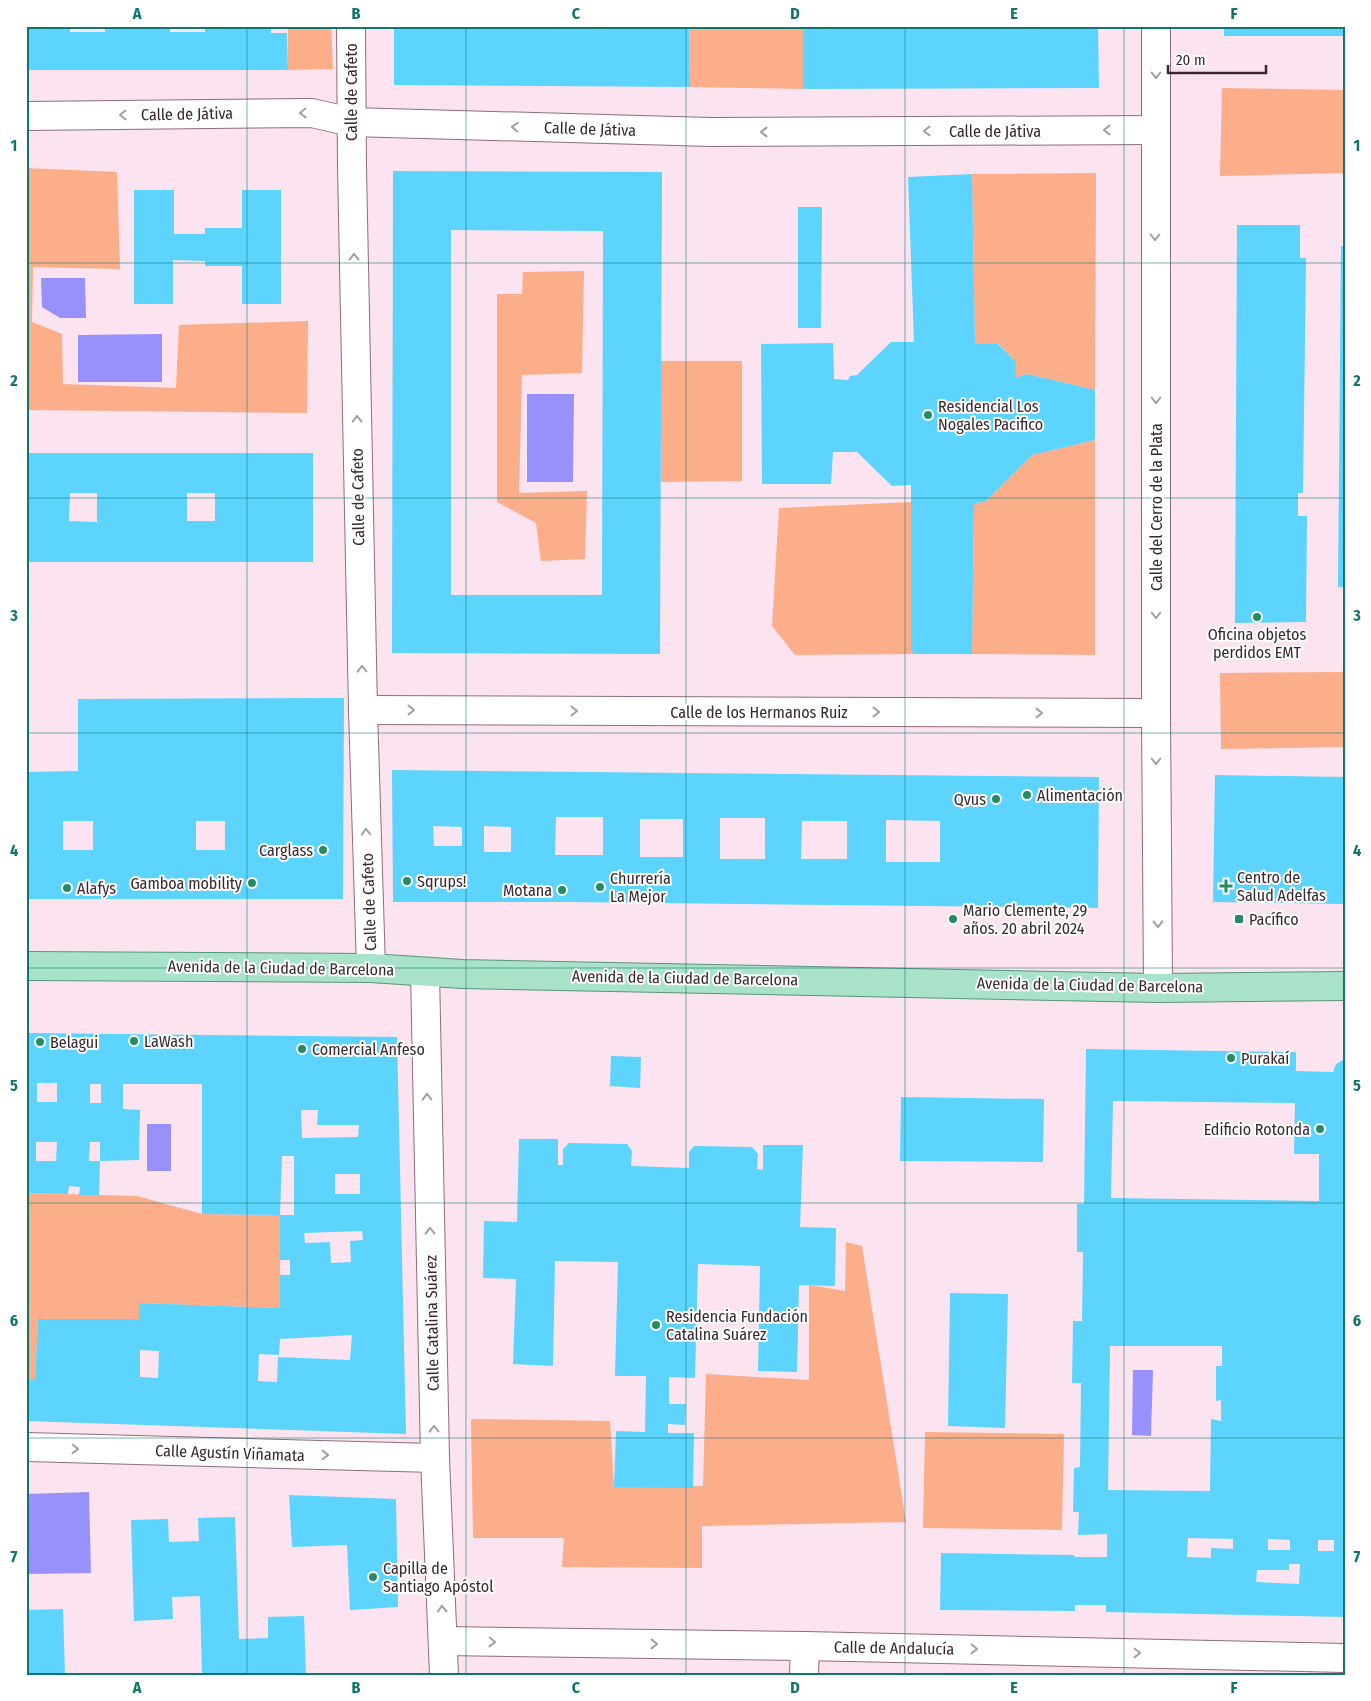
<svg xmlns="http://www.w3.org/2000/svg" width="1371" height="1701" viewBox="0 0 1371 1701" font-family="'Fira Sans Condensed',sans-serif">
<rect width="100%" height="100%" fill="#fbe3ef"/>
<g fill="#fcad8a">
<polygon points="288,26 331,26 333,69 288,70"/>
<polygon points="689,26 803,26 803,89 690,87"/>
<polygon points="1222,88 1345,90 1345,173 1220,176"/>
<polygon points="26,168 117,172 120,269 33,267 32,322 62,334 63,384 176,388 179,325 308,321 307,413 26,410"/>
<polygon points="1096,173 1095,390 1027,374 1015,378 1015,362 999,344 975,344 972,174"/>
<polygon points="584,271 582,373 522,375 519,493 587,491 585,559 541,561 536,523 497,502 497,294 522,294 523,272"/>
<polygon points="661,361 742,361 742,481 661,482"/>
<polygon points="1095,440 1095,655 972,654 974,503 985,502 1032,455"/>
<polygon points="912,502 915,654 795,655 772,626 779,508"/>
<polygon points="1345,672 1345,747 1221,749 1220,673"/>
<polygon points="26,1193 137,1196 202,1214 280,1215 280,1308 139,1303 139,1319 38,1319 35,1380 26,1380"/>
<polygon points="846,1242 862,1246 906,1522 702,1526 702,1568 562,1567 564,1538 473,1538 471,1419 610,1421 614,1487 703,1486 706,1374 809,1380 809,1285 845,1291"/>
<polygon points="925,1432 1064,1434 1062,1530 923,1528"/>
</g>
<g fill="#9891fb">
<polygon points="41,278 85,278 86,318 60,318 42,307"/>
<polygon points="162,334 162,382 78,382 78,335"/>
<polygon points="527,394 574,394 573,482 527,482"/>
<rect x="147" y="1124" width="24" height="47"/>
<polygon points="1133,1370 1153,1370 1151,1436 1132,1435"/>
<polygon points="89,1492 91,1573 26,1574 26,1494"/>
</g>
<g fill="#5cd4fe" fill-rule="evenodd">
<polygon points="26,26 70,26 70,32 105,32 105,26 170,26 170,32 205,32 205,26 271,26 271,33 287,33 288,70 26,70"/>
<polygon points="394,26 689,26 690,87 394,85"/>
<polygon points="803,26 1098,26 1099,88 803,89"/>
<rect x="1224" y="26" width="121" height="10"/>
<path d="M393,171l269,1 -2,482 -268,-1zM451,230l152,1 -1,364h-151z"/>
<polygon points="972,174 975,344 998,344 1016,362 1015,378 1027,374 1095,390 1095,440 1032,455 985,502 974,503 972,654 915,654 911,650 911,485 892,486 857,452 833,452 831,484 762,484 761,344 833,343 834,379 848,380 850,376 857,375 891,342 914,342 908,177"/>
<polygon points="134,190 174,190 174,234 205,234 205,228 242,228 242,190 281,190 281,304 242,304 242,266 205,266 205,261 173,260 173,304 134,304"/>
<polygon points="798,207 822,207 821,328 798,328"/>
<polygon points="1237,225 1300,225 1300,258 1306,258 1303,493 1298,493 1298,516 1307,516 1306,622 1235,623"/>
<polygon points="1341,246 1345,246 1345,587 1338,587"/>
<path d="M26,453h287v109h-287zM70,493h27v29l-28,-1zM187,493h28v28h-28z"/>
<path d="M344,698l-1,201h-317v-127l52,-1v-72zM63,821h30v29h-30zM196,821h29v29h-29z"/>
<path d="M392,770l707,7 -1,131 -528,-6h-177zM556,817h47v38h-48zM720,818h45v41h-45zM640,819h43v38h-43zM886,820l54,1v41h-54zM802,821h45v38h-46zM433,826l29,1v19h-28zM484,826l27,1v25h-27z"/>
<polygon points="1215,775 1345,777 1345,904 1213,902"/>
<path d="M26,1033l371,4 9,397 -380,-13v-41h9l3,-61h101v-16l141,5v-33h10v-15h-10v-45h14v-59h-12l-2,59 -78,-1v-130h-79v25l17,1 -1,50 -39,1 -1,34h-20l1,-8 -11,-1 -1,8 -42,-1zM37,1083h20v19h-20zM90,1084h11v19h-11zM301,1110h17l-1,15h42l-1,12 -56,1zM36,1142h21l-1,19h-20zM90,1142h10v19h-11zM335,1174h25v20h-25zM362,1231l1,9 -13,1 1,21 -20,1 -1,-21 -25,1 -1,-10zM352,1335l-2,25 -72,-3 -1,25 -19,-1 1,-27 20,1 1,-16zM140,1350l19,1 -1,27 -18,-1z"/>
<path d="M1086,1049l210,3v19l37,1 3,-8 9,-5v558l-239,-5v-7h-31v6l-135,-1 1,-57 133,2 1,2h32v-23l-29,1 1,-23h-6l1,-44 6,-1 1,-84h-9l1,-62h9l1,-69h-6v-48h7zM1113,1101l182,2 -1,51h25v47l-208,-3zM1110,1346h112v20h-6v35l5,-1v21l-10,-2 -1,72 -102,-1zM1188,1538l45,1v10l-22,-1v10l-24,-1zM1268,1539l22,1v10h-22zM1318,1540h16v11h-16zM1289,1564h11l-1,20 -43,-2 1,-12h32z"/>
<polygon points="611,1056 641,1057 640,1088 610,1086"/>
<polygon points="901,1097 1044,1099 1043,1162 900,1161"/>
<polygon points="519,1139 558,1139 558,1165 563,1165 563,1149 569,1143 627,1144 632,1151 631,1166 689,1168 689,1152 694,1146 752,1147 758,1154 757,1169 763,1170 763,1145 803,1145 800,1227 836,1228 835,1286 799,1285 797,1372 758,1371 760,1266 698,1264 695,1378 669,1377 669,1404 686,1404 685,1425 668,1424 668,1433 694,1433 693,1488 614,1487 616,1431 645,1432 646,1376 615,1376 618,1262 555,1261 553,1366 513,1364 516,1279 483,1278 484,1221 517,1222"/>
<polygon points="950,1293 1008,1294 1005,1428 948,1426"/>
<polygon points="289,1495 396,1499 398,1607 350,1610 347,1545 292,1547"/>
<polygon points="235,1517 239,1639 268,1638 268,1617 304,1616 306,1675 202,1675 200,1596 172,1597 173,1619 134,1621 131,1520 168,1519 169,1542 199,1541 198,1518"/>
<polygon points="63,1609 65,1675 26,1675 26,1610"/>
</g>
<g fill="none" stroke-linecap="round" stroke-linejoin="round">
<g stroke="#8e6c7f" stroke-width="30">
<g id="minor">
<polyline points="351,26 352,167 363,710 371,968"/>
<polyline points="1156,26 1156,713 1158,988"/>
<polyline points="26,116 312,113 351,122 711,132 1156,130"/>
<polyline points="363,710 1156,713"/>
<polyline points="425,972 435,1458 444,1675"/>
<polyline points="26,1447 435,1458"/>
<polyline points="443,1641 805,1646 1345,1658"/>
<polyline points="804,1675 805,1646"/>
</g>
</g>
<g stroke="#5a947c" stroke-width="30">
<polyline id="major" points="26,966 371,968 462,974 1158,988 1345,986"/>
</g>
<use href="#minor" stroke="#fff" stroke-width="28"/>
<use href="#major" stroke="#a7e2c9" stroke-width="28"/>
</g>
<defs><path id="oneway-chevron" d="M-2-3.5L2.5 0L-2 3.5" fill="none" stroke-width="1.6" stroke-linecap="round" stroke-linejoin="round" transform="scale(1.25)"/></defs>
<g stroke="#a59ea2">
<use href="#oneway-chevron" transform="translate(1156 75) rotate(90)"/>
<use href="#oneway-chevron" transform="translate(303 113) rotate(179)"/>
<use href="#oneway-chevron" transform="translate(123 115) rotate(179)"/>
<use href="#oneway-chevron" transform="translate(515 127) rotate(-178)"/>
<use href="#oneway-chevron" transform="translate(1107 130) rotate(180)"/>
<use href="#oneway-chevron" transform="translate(927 131) rotate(180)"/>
<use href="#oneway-chevron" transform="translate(764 132) rotate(180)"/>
<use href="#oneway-chevron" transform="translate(1155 237) rotate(90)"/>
<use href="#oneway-chevron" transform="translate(354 257) rotate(-91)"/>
<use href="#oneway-chevron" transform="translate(1156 400) rotate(90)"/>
<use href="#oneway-chevron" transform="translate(357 419) rotate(-91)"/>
<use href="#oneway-chevron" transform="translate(1156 615) rotate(90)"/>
<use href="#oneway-chevron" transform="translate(362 669) rotate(-91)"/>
<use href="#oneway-chevron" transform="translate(411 710)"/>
<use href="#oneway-chevron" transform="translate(574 711)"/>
<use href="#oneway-chevron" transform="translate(876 712)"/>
<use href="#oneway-chevron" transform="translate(1039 713)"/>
<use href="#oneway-chevron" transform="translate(1156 761) rotate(90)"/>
<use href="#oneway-chevron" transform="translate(366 832) rotate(-92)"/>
<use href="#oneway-chevron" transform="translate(1158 924) rotate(89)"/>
<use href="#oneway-chevron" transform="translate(427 1097) rotate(-91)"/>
<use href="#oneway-chevron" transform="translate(430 1231) rotate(-91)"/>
<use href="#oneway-chevron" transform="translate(434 1429) rotate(-91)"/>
<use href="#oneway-chevron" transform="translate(75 1449) rotate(2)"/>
<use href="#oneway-chevron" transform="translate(325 1455) rotate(2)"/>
<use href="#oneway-chevron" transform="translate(442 1609) rotate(-93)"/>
<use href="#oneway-chevron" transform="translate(492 1642) rotate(1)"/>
<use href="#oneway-chevron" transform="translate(654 1644) rotate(1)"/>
<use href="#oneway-chevron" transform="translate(974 1649) rotate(1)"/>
<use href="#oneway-chevron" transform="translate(1137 1653) rotate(1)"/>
</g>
<path fill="none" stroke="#0f766e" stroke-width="1" stroke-opacity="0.55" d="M247,26v1649M466,26v1649M686,26v1649M905,26v1649M1124,26v1649M26,263h1319M26,498h1319M26,733h1319M26,968h1319M26,1203h1319M26,1438h1319"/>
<g fill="#258b67" stroke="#fff" stroke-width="2">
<circle cx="928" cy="415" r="5"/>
<circle cx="1257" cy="617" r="5"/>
<circle cx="1027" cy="795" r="5"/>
<circle cx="996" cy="799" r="5"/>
<circle cx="323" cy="850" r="5"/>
<circle cx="407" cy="881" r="5"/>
<circle cx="252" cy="883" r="5"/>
<path d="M1223.5 878.5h5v5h5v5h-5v5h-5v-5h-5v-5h5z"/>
<circle cx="600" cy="887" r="5"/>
<circle cx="67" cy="888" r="5"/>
<circle cx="562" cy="890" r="5"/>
<circle cx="953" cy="919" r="5"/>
<rect x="1234" y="914" width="10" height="10" rx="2.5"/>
<circle cx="134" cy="1041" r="5"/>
<circle cx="40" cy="1042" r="5"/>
<circle cx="302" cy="1049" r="5"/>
<circle cx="1231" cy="1058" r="5"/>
<circle cx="1320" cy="1129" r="5"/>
<circle cx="656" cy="1325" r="5"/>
<circle cx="373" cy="1577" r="5"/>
</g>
<g text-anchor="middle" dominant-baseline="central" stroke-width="4" stroke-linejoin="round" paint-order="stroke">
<g font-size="16" fill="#372830" stroke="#fff">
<text transform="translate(351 92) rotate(-90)">Calle de Cafeto</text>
<text transform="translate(187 114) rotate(-1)">Calle de Játiva</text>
<text transform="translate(590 129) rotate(2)">Calle de Játiva</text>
<text x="995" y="131">Calle de Játiva</text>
<text transform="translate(358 497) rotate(-91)">Calle de Cafeto</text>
<text transform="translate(1156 507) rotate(-90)">Calle del Cerro de la Plata</text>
<text x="759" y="712">Calle de los Hermanos Ruiz</text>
<text transform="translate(369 902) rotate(-92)">Calle de Cafeto</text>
<text transform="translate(281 968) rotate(1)">Avenida de la Ciudad de Barcelona</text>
<text transform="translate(685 978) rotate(1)">Avenida de la Ciudad de Barcelona</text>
<text transform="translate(1090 985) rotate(1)">Avenida de la Ciudad de Barcelona</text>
<text transform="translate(432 1323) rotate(-91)">Calle Catalina Suárez</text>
<text transform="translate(230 1453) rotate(2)">Calle Agustín Viñamata</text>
<text transform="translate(894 1648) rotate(1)">Calle de Andalucía</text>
</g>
<g font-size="16" fill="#372830" stroke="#fff" text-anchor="start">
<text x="938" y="406">Residencial Los<tspan x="938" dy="18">Nogales Pacifico</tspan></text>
<text x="1257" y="634" text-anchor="middle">Oficina objetos<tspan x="1257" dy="18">perdidos EMT</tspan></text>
<text x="1037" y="795">Alimentación</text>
<text x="986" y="799" text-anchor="end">Qvus</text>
<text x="313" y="850" text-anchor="end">Carglass</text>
<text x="1237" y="877">Centro de<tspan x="1237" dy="18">Salud Adelfas</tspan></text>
<text x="610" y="878">Churrería<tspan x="610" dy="18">La Mejor</tspan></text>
<text x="417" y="881">Sqrups!</text>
<text x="242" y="883" text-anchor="end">Gamboa mobility</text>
<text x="77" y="888">Alafys</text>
<text x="552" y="890" text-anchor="end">Motana</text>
<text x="963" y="910">Mario Clemente, 29<tspan x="963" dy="18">años. 20 abril 2024</tspan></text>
<text x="1249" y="919">Pacífico</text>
<text x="144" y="1041">LaWash</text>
<text x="50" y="1042">Belagui</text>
<text x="312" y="1049">Comercial Anfeso</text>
<text x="1241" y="1058">Purakaí</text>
<text x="1310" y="1129" text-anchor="end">Edificio Rotonda</text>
<text x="666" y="1316">Residencia Fundación<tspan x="666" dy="18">Catalina Suárez</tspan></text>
<text x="383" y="1568">Capilla de<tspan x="383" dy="18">Santiago Apóstol</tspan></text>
</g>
</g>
<rect width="1371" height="1701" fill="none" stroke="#ffffff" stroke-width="55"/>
<path d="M1168 65v8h98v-8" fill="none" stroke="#372830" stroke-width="2.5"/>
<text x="1176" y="65" font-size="15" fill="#372830" stroke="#ffffff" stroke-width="4" paint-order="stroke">20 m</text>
<rect x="28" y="28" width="1316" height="1646" fill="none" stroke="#0f766e" stroke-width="2"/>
<g font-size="16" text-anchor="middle" font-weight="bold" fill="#0f766e">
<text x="137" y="19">A</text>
<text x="356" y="19">B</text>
<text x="576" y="19">C</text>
<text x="795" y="19">D</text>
<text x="1014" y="19">E</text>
<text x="1234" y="19">F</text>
<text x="14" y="151">1</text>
<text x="1357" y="151">1</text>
<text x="14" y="386">2</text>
<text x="1357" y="386">2</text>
<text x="14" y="621">3</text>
<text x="1357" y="621">3</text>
<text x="14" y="856">4</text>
<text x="1357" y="856">4</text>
<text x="14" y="1091">5</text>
<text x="1357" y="1091">5</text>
<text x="14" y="1326">6</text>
<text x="1357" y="1326">6</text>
<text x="14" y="1562">7</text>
<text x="1357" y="1562">7</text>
<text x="137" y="1693">A</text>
<text x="356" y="1693">B</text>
<text x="576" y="1693">C</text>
<text x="795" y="1693">D</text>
<text x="1014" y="1693">E</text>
<text x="1234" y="1693">F</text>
</g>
</svg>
